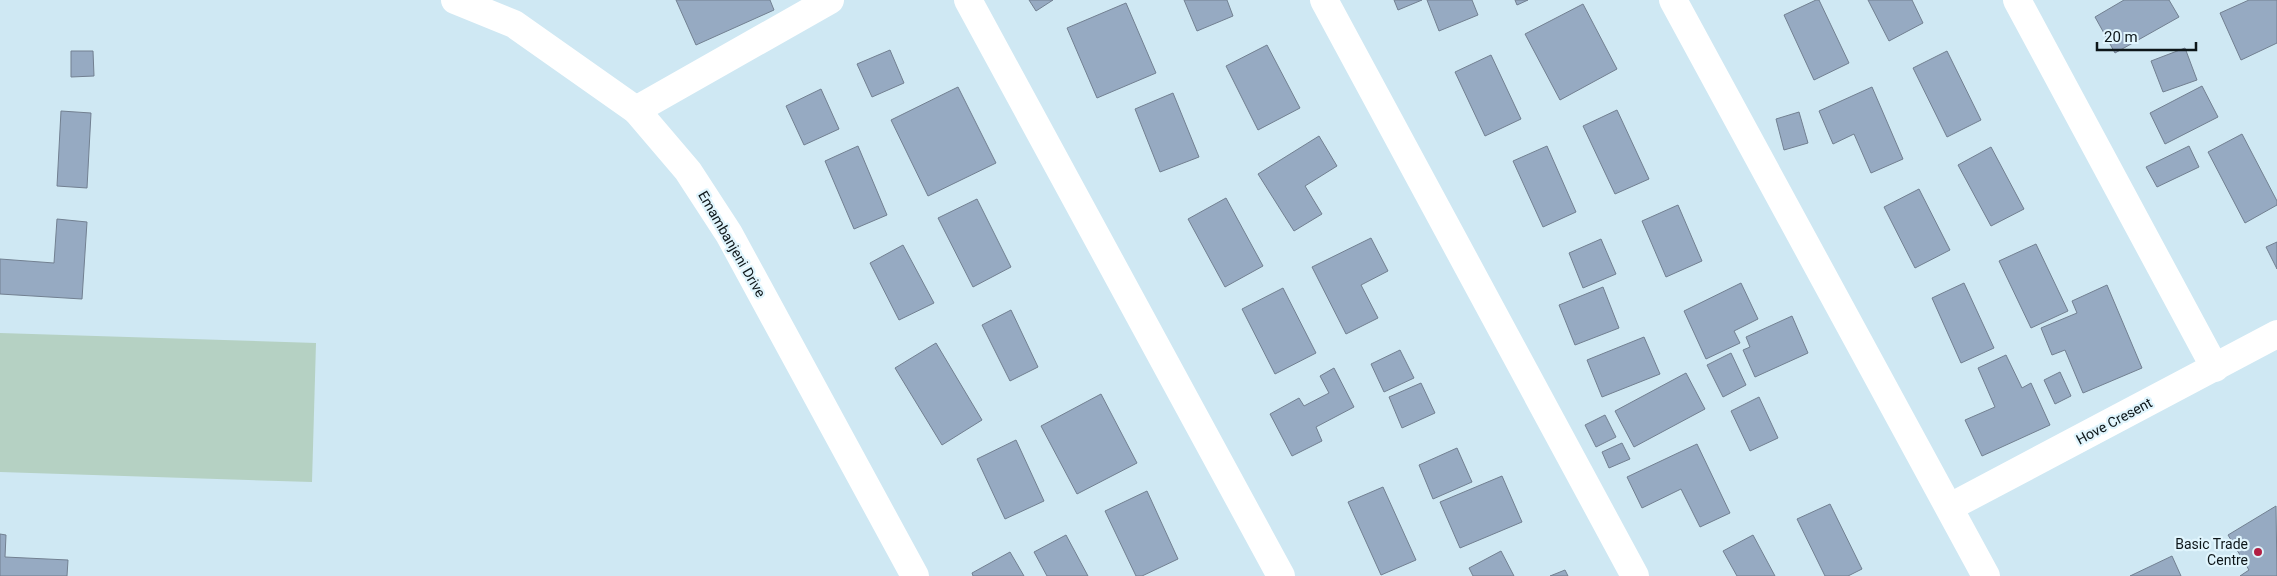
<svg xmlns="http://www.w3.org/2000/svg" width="2277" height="576" viewBox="0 0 2277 576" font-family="Roboto,sans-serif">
<rect width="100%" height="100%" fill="#cfe8f3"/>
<polygon fill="#b5d1c3" points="0,333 316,343 312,482 0,472"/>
<g fill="#96aac2" stroke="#728091">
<polygon points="676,0 770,0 774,10 696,45"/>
<polygon points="1029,0 1053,0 1036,11"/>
<polygon points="1184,0 1227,0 1233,16 1197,31"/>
<polygon points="1394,0 1422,0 1398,10"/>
<polygon points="1427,0 1472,0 1478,15 1439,31"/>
<polygon points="1515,0 1528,0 1517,5"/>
<polygon points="1816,0 1819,0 1849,63 1814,80 1784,15"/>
<polygon points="1868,0 1912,0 1923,23 1889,41"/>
<polygon points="2124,0 2169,0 2179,17 2115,53 2095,17"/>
<polygon points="2249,0 2277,0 2277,43 2241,60 2220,13"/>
<polygon points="1126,3 1156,73 1097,98 1067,28"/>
<polygon points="1583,4 1617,69 1560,100 1525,34"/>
<polygon points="1267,45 1300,108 1258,130 1226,66"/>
<polygon points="2185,48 2197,80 2163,92 2151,61"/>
<polygon points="890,50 904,83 872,97 857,64"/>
<polygon points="71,51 93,51 94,76 71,77"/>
<polygon points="1947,51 1981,120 1947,137 1913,68"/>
<polygon points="1491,55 1521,119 1485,136 1455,72"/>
<polygon points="2202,86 2218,117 2165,144 2150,113"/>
<polygon points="958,87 996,163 928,196 891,120"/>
<polygon points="1872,87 1903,159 1871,173 1854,134 1833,144 1819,111"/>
<polygon points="821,89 839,129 804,145 786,106"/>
<polygon points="1173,93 1199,157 1160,172 1135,109"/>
<polygon points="1617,110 1649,179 1615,194 1583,126"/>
<polygon points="61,111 91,113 87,188 57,186"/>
<polygon points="1799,112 1808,143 1784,150 1776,119"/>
<polygon points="2242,134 2277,201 2277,205 2245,223 2208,152"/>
<polygon points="1319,136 1337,166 1305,186 1322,214 1294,231 1258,174"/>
<polygon points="858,146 887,215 854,229 825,161"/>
<polygon points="1547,146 1576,212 1543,227 1513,161"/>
<polygon points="2189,146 2199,167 2157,187 2146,167"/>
<polygon points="1991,147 2024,209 1991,226 1958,165"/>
<polygon points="1919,189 1950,250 1915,268 1884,207"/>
<polygon points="1226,198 1263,266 1225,287 1188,219"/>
<polygon points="977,199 1011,267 973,287 938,218"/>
<polygon points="1678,205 1702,261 1666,277 1642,221"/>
<polygon points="57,219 87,222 82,299 0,294 0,259 54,263"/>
<polygon points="1371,238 1388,271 1361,285 1378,318 1346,334 1312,267"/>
<polygon points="1601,239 1616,274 1583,288 1569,253"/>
<polygon points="2277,242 2277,269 2266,247"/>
<polygon points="2036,244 2068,311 2031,328 1999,261"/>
<polygon points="903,245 934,303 899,320 870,263"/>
<polygon points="1741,283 1758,319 1734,331 1740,343 1706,359 1684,311"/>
<polygon points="1964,283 1994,348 1961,363 1932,298"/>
<polygon points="2107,285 2142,368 2083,393 2065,350 2052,355 2041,328 2077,313 2072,301"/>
<polygon points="1603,287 1619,328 1575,345 1559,305"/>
<polygon points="1283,288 1316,353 1275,374 1242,309"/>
<polygon points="1011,310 1038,367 1010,381 982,325"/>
<polygon points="1792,316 1808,353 1755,377 1743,350 1750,347 1746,337"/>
<polygon points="1644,337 1660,374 1602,397 1587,360"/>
<polygon points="936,343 982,420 942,445 895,368"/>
<polygon points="1400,350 1414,378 1384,392 1371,364"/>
<polygon points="1731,353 1746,385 1723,397 1707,365"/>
<polygon points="2006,355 2022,388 2031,383 2050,425 1982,456 1965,420 1995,407 1978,368"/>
<polygon points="1334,368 1354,407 1316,427 1322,441 1292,456 1270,414 1299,398 1304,406 1329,393 1320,376"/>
<polygon points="2060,372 2071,396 2055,404 2044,380"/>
<polygon points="1686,373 1705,409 1634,447 1615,411"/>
<polygon points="1421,383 1435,413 1402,428 1389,397"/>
<polygon points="1101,394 1137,463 1077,494 1041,426"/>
<polygon points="1759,397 1778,438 1750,451 1731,411"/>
<polygon points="1605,415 1616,437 1596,447 1585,425"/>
<polygon points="1016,440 1044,501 1005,519 977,459"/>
<polygon points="1622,443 1630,459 1609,468 1602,452"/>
<polygon points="1697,444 1730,513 1700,527 1681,489 1642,508 1627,477"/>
<polygon points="1457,448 1472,482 1433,499 1419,465"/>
<polygon points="1502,476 1522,522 1460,548 1440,502"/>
<polygon points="1383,487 1416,560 1381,575 1348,502"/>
<polygon points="1147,491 1178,559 1142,576 1136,576 1105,511"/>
<polygon points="1830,504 1862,569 1848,576 1825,576 1797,519"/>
<polygon points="2276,506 2277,576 2240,576 2249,570 2228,535"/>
<polygon points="0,534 6,535 5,557 68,560 67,576 0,576"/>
<polygon points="1066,535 1088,576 1047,576 1034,552"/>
<polygon points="1753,535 1775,576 1737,576 1723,551"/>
<polygon points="1501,551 1514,576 1473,576 1469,568"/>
<polygon points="1010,552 1024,576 973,576 972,573"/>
<polygon points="2172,556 2181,576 2130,576"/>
<polygon points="1565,570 1568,576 1550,576"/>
</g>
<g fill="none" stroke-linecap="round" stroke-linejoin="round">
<g stroke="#fff" stroke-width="28">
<polyline points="455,0 514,24 636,110 688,171 729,234 915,576"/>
<polyline points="968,0 1281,576"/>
<polyline points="1324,0 1635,576"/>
<polyline points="1673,0 1986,576"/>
<polyline points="2017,0 2215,368"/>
<polyline points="636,110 830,0"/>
<polyline points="1950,507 2277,334"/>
</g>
</g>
<circle fill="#b21f43" stroke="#e0f5fd" stroke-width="2" cx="2258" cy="552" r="5"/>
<g text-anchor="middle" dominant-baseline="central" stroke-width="4.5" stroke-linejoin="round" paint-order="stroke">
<g font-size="14" fill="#0d1619" stroke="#e0f5fd">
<text transform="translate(732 244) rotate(60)">Emambanjeni Drive</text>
<text transform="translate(2114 421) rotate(-28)">Hove Cresent</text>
</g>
<g font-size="14" fill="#0d1619" stroke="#e0f5fd" text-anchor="end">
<text x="2248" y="544">Basic Trade<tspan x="2248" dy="16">Centre</tspan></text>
</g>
</g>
<path d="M2097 42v8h99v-8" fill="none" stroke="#0d1619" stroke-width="2.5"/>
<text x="2104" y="42" font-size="15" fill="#0d1619" stroke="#e0f5fd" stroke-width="4" paint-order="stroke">20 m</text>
</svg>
